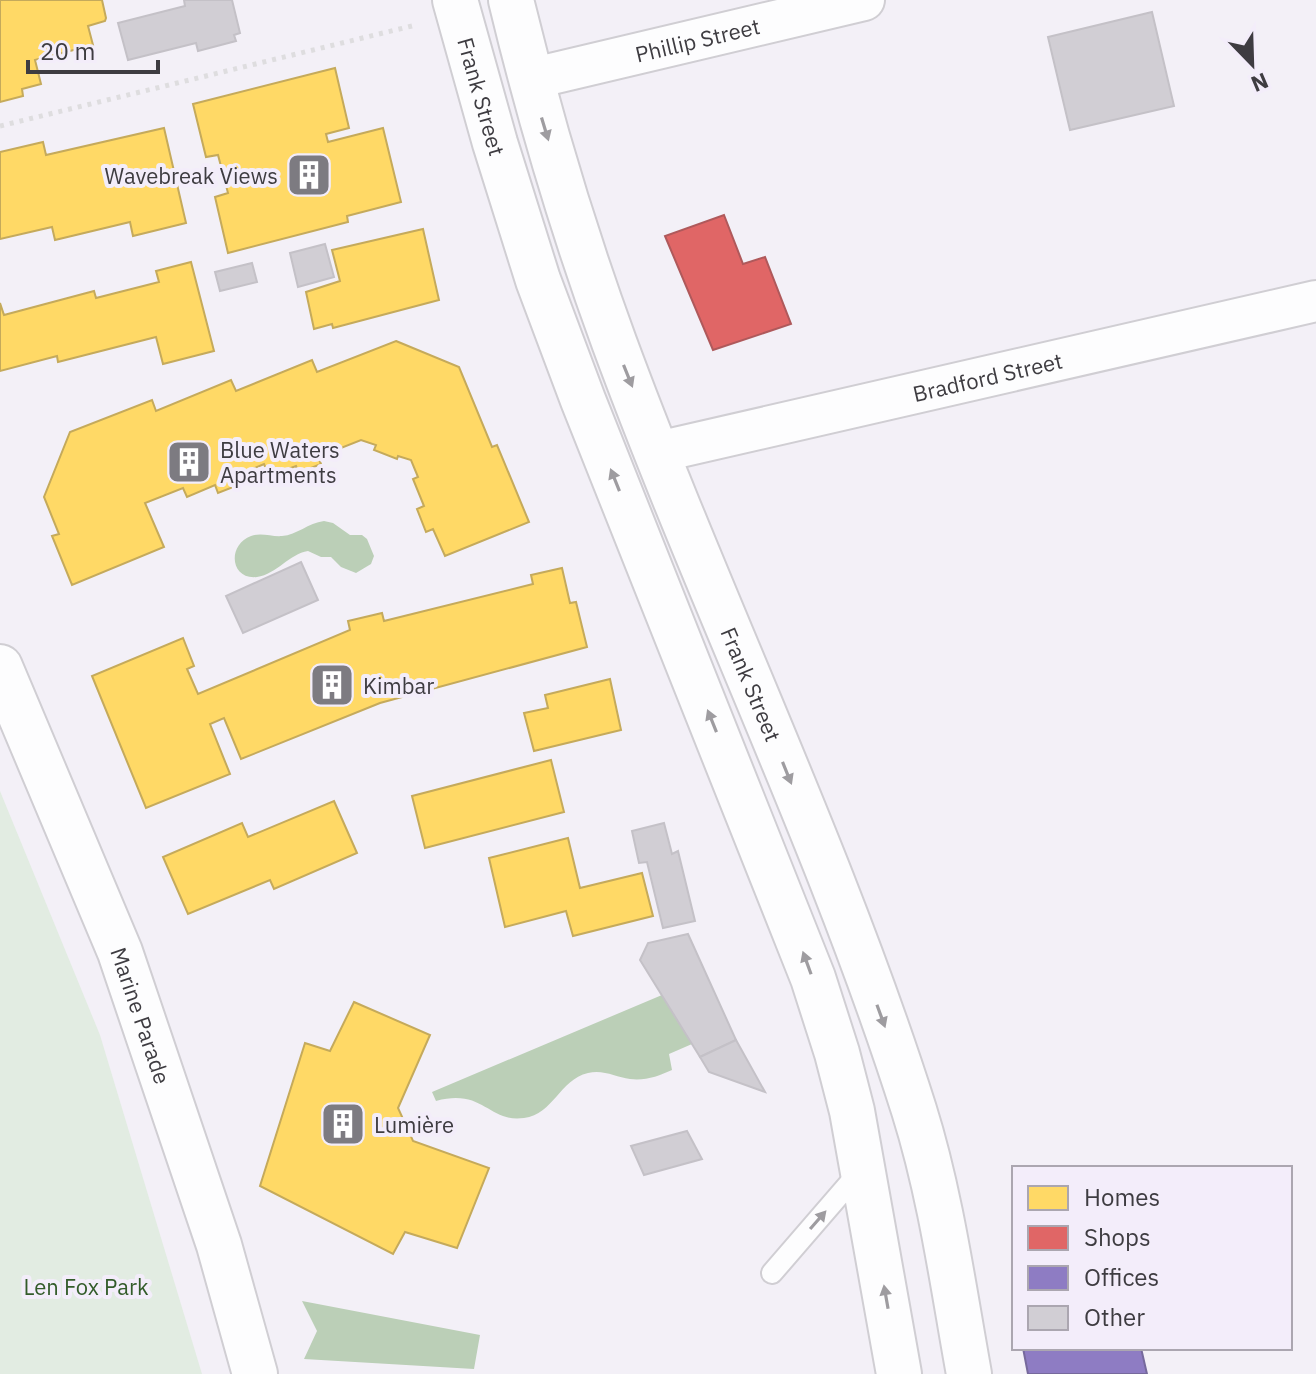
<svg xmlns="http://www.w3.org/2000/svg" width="1316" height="1374" viewBox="0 0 1316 1374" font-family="'IBM Plex Sans',sans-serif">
<rect width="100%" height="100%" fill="#f3f0f7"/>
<polygon fill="#e2ece2" points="0,791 100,1035 202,1374 0,1374"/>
<g fill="#bbcfb7">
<path d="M324,521l9,2 17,12h12l5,4 7,17 -3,8 -15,9 -15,-6 -10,-10h-10l-13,-6c-19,3 -31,23 -51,26 -27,3 -30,-32 -6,-41 10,-4 21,1 31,0 15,-1 26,-13 42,-15z"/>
<path d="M662,995l30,49 -23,10 3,16c-13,6 -27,11 -42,9 -14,-2 -27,-10 -42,-6 -29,7 -34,41 -64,45 -36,5 -40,-30 -88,-17l-4,-9z"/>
<polygon points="302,1301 480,1335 474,1369 304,1359 317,1331"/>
</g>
<g fill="#ffd966" stroke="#c5aa5b" stroke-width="2">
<polygon points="0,0 102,0 106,18 105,21 88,26 93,45 35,60 41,84 22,89 23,96 0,102"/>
<polygon points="335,68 349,128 326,134 328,142 383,128 401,202 347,216 348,222 228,253 215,197 228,193 218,155 206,157 193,104"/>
<polygon points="164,128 186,223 133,236 130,222 55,240 52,227 0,239 0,152 43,142 46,155"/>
<polygon points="423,229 439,300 333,328 332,324 314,329 306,292 340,281 332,250"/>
<polygon points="191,262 214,351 163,364 156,337 58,362 57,356 0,371 0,303 4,315 94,291 96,298 159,282 156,271"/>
<polygon points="396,341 459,367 492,447 497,445 529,522 445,556 433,529 426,532 417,509 424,506 413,479 418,477 411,460 398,456 397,459 374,450 376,445 361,440 318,457 321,464 299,473 296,466 269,476 264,464 237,476 241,484 218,493 215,485 187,497 183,488 145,503 164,547 72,585 52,536 59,534 44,497 70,432 152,400 156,411 231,380 236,391 312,360 317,372"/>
<polygon points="562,568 570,603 576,602 587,647 380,703 241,759 224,718 210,724 230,774 146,808 92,676 183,638 194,666 187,669 198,694 350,630 348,621 382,613 384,621 533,584 531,575"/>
<polygon points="610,679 621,730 534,751 524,713 548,708 545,695"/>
<polygon points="551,760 564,812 425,848 412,796"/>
<polygon points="334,801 357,853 274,889 270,880 188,914 163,857 242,823 248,837"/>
<polygon points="568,838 580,888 642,873 653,916 573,936 566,911 505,927 489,858"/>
<polygon points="354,1002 430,1035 398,1108 413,1141 489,1168 457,1248 405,1232 393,1254 260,1186 305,1043 330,1051"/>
</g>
<polygon fill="#e06666" stroke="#af595b" stroke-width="2" points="724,215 743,264 765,257 791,324 713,350 665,236"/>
<polygon fill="#8e7cc3" stroke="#76699c" stroke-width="2" points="1023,1348 1141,1348 1147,1374 1028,1374"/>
<g fill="#d1ced4" stroke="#c4c1c7" stroke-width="2">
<polygon points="184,0 232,0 240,33 234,35 236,41 198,51 196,43 128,60 118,23 185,6"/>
<polygon points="1152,12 1174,106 1070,130 1048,37"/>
<polygon points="325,244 334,277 298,287 290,253"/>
<polygon points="252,263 257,282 220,291 215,272"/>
<polygon points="301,562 318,600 243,633 226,596"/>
<polygon points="664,823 672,854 678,851 695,921 663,928 647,862 639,863 632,831"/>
<polygon points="688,934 736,1040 700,1057 640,960 648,943"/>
<polygon points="736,1040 765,1092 709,1072 700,1057"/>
<polygon points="687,1131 702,1159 644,1175 631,1146"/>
</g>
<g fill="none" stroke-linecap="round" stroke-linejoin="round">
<g stroke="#d0ced3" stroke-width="24">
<polyline id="service" points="772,1273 861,1170"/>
</g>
<g stroke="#d0ced3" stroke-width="44">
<g id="minor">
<path id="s1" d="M530,79l334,-79"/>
<path id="s2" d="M658,452l658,-151"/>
</g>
</g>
<g stroke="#d0ced3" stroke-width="48">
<g id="tertiary">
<path id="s3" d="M0,667l120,285 99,293 36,129"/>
</g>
</g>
<g stroke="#d0ced3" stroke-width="48">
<g id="trunk">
<path id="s4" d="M455,0l40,143 43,137 45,120 230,578 24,75 15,58 47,263"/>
<path id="s5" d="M511,0c28,116 62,230 103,342 95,258 217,506 300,768 27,86 39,176 55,264"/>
</g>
</g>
<polyline stroke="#dedddf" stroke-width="5" stroke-dasharray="4 6" stroke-linecap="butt" points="0,126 416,25"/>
<use href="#service" stroke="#fdfdfe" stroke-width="20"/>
<use href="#minor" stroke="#fdfdfe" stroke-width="40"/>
<use href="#tertiary" stroke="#fdfdfe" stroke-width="44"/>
<use href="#trunk" stroke="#fdfdfe" stroke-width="44"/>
</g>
<defs><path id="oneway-solid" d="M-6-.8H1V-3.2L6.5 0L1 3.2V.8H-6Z" transform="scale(2)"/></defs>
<g fill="#9e9ca0">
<use href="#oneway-solid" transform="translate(545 129) rotate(73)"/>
<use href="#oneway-solid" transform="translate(628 376) rotate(68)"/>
<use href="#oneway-solid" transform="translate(615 480) rotate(-112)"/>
<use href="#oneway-solid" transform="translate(712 721) rotate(-112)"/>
<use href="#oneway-solid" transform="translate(787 773) rotate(68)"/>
<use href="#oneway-solid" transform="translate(807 963) rotate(-110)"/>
<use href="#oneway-solid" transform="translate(881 1016) rotate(70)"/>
<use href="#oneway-solid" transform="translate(818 1220) rotate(-49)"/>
<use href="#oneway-solid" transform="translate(886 1297) rotate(-100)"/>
</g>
<defs>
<g id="building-square" transform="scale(2.3)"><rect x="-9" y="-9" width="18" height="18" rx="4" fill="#7d7b81" stroke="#f3edfa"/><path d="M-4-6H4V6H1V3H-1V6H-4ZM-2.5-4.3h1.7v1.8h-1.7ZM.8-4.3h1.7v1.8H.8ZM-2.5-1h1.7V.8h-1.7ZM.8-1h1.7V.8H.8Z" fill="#fff"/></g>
</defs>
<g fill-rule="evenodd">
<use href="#building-square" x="309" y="175"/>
<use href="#building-square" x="189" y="462"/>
<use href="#building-square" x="332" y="685"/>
<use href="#building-square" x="343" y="1124"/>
</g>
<g text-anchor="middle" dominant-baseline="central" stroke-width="8" stroke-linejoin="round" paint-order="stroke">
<g font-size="22" fill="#3e3c41" stroke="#f3edfa">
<text stroke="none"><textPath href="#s1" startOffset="172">Phillip Street</textPath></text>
<text stroke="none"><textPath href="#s4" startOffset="100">Frank Street</textPath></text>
<text stroke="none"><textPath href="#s2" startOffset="338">Bradford Street</textPath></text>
<text stroke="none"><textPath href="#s5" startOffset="726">Frank Street</textPath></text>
<text stroke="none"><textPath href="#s3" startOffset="376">Marine Parade</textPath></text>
</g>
<g font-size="22" fill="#3e3c41" stroke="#f3edfa" text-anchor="start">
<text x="278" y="175" text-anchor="end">Wavebreak Views</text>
<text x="220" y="449">Blue Waters<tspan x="220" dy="25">Apartments</tspan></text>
<text x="363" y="685">Kimbar</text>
<text x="374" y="1124">Lumière</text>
</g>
<g font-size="22" fill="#335c2a" stroke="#f3edfa">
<text x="86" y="1286">Len Fox Park</text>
</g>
</g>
<rect x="1012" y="1166" width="280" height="184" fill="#f3edfa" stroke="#aba6b0" stroke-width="2"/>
<rect x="1028" y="1186" width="40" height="24" fill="#ffd966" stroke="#aba6b0" stroke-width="2"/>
<text x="1084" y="1206" font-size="24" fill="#3e3c41">Homes</text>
<rect x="1028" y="1226" width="40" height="24" fill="#e06666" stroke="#aba6b0" stroke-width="2"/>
<text x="1084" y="1246" font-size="24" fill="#3e3c41">Shops</text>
<rect x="1028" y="1266" width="40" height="24" fill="#8e7cc3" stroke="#aba6b0" stroke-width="2"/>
<text x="1084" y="1286" font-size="24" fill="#3e3c41">Offices</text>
<rect x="1028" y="1306" width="40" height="24" fill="#d1ced4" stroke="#aba6b0" stroke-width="2"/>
<text x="1084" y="1326" font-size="24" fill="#3e3c41">Other</text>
<g transform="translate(1252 64) rotate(157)" stroke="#f3edfa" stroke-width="6" paint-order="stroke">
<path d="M0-6L14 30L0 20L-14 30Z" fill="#3e3c41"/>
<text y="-12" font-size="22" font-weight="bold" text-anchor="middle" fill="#3e3c41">N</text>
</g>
<path d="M28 60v12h130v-12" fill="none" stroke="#3e3c41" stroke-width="4"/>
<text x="40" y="60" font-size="24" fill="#3e3c41" stroke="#f3edfa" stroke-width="6" paint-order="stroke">20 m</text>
</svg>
